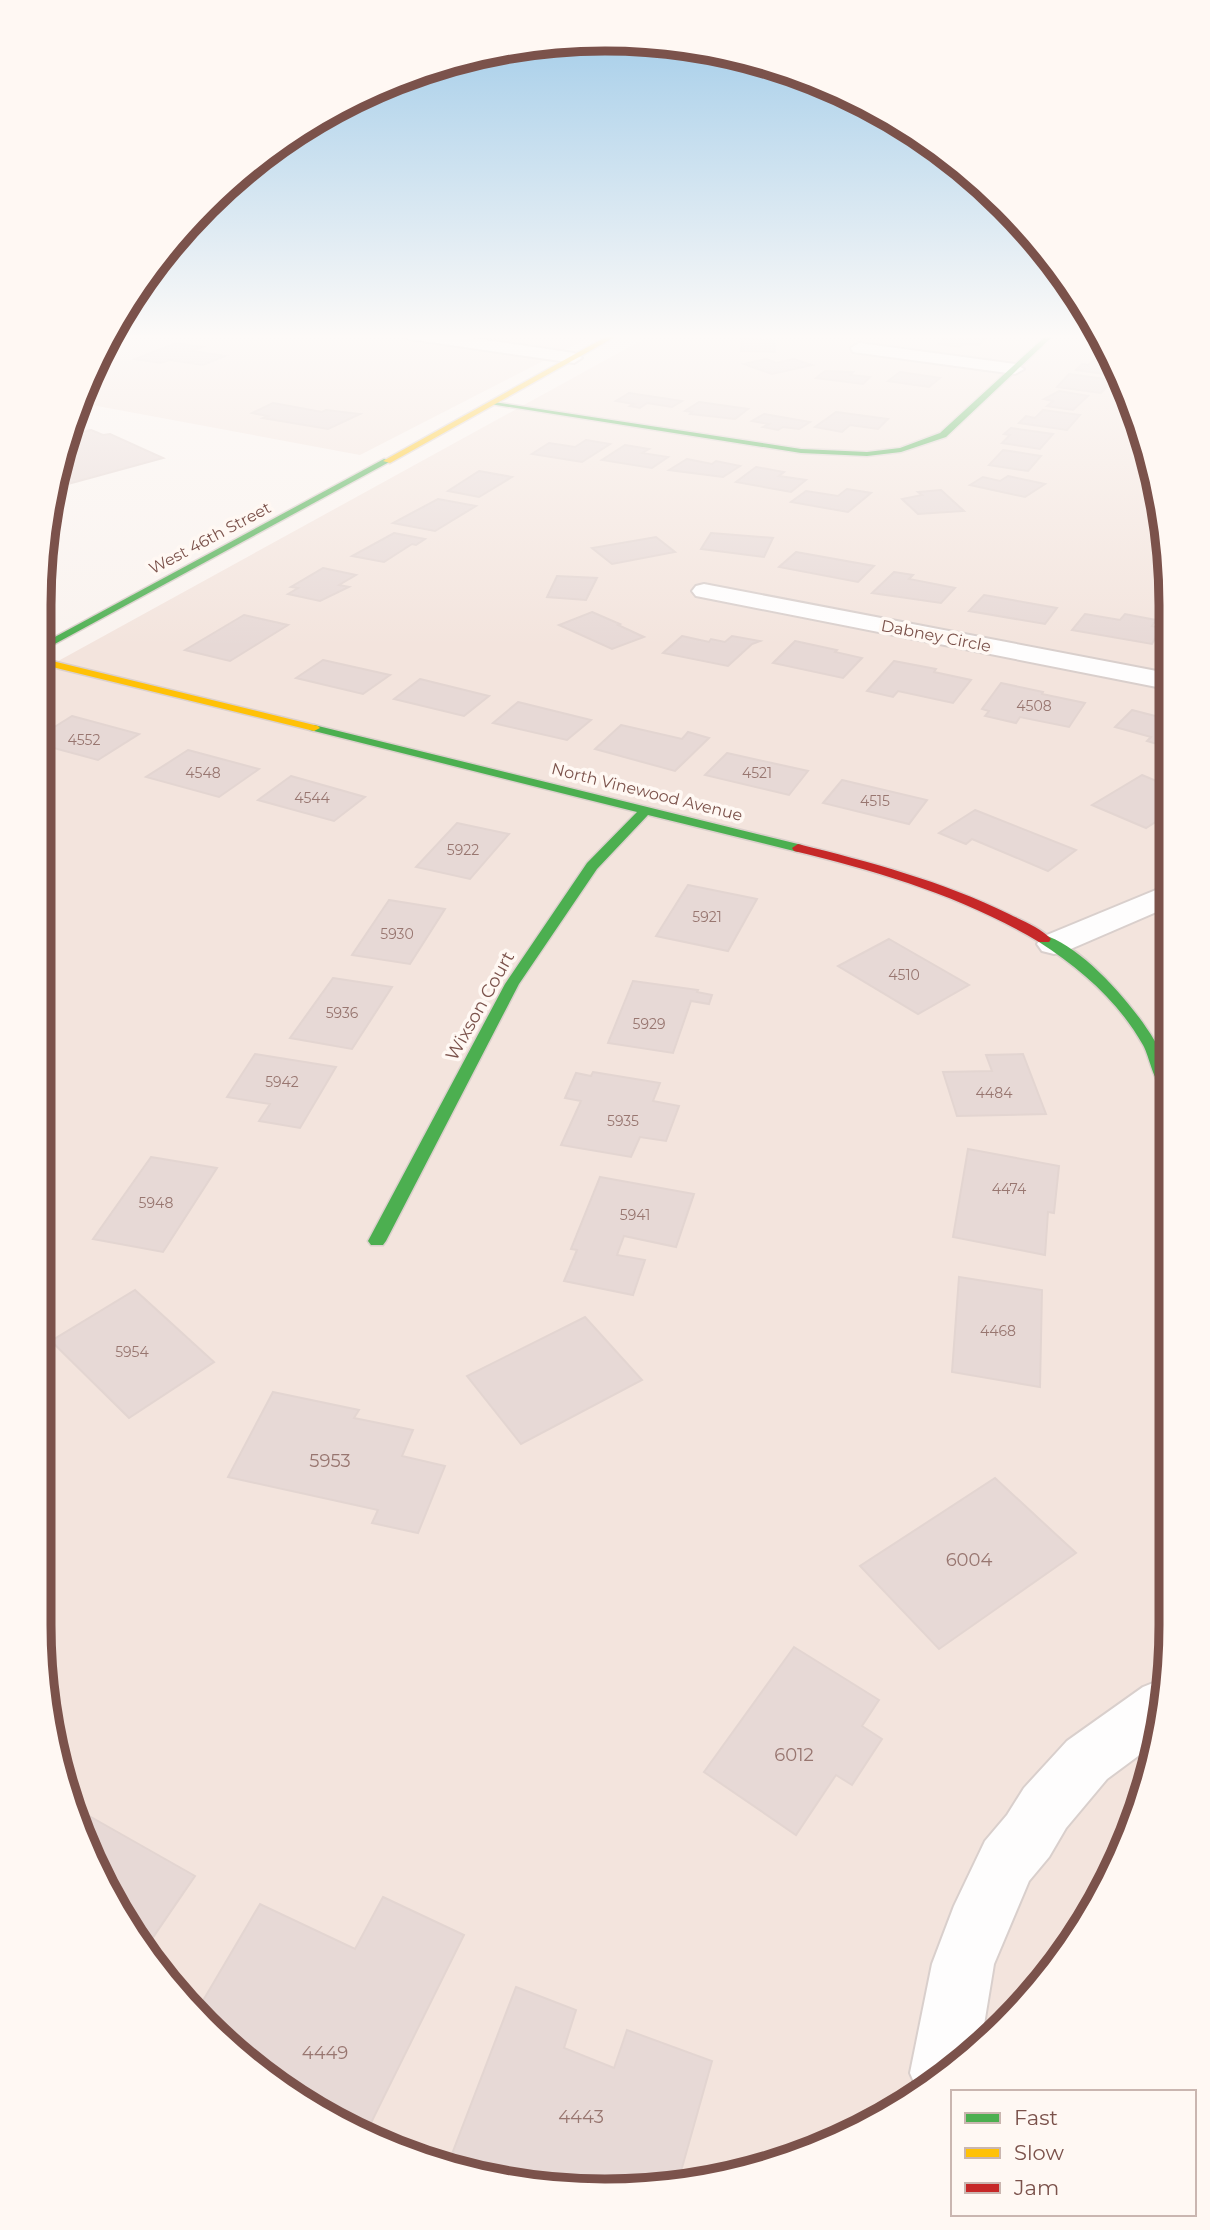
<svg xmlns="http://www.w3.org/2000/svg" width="1210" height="2230" viewBox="0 0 1210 2230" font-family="Montserrat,sans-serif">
<rect width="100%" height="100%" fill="#faf3ef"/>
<g fill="#f3e4dd">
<polygon points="109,335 594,335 360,455 81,403"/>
<polygon points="651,335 1098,335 1141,423 1167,531 1170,1662 1152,1772 1096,1908 979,2051 822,2148 642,2190 459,2172 291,2096 156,1970 69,1807 39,1625 40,671"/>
</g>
<g fill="#e7d9d6" stroke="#e3d5d1" stroke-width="2">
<polygon points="950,334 963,334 987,337 979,345 964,344 960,347 939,344"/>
<polygon points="742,339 774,340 775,352 741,351"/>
<polygon points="176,343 202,347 192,351 225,356 203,365 170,360 161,363 135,359"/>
<polygon points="766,359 776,363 794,359 812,365 772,374 744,364"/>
<polygon points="1095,359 1111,361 1118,376 1076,370 1082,364 1088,365"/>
<polygon points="825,371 853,372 850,375 870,377 863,384 816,378"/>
<polygon points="900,372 940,378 929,387 888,381"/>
<polygon points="1069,374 1113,380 1101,393 1057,387"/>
<polygon points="1059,391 1088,396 1073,410 1047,406 1053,401 1044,399"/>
<polygon points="629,393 682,401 672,407 647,403 640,408 630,406 634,404 616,401"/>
<polygon points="699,402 748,409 735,419 690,414 692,412 685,411"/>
<polygon points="273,403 322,412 326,410 360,414 328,429 263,418 268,416 252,413"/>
<polygon points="1043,410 1080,415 1067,430 1019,423 1026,416 1035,418"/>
<polygon points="836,412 888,419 878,429 850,425 842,432 815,427"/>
<polygon points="764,414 810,422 799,429 783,427 778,430 763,427 769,424 752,421"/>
<polygon points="1011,428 1053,434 1040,449 1002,443 1010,435 1004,434"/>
<polygon points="91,430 103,435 110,434 163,458 53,488 58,458 67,435"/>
<polygon points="586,440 610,444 582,462 532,454 549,443 575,447"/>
<polygon points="625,445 649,449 642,453 668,457 652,468 602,460"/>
<polygon points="1003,450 1041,456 1028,471 989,465"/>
<polygon points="687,459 712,464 716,461 740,466 723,477 669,470"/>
<polygon points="756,467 784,472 779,476 806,480 791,492 736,482"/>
<polygon points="479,471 512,477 479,497 448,491"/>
<polygon points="1008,476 1045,484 1025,497 970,485 983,477 1000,481"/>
<polygon points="847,489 871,493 848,512 791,502 806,491 838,496"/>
<polygon points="941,490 964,511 918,514 902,499 922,495 918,492"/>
<polygon points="438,499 476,506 435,531 393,523"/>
<polygon points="394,533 425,539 416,545 412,544 384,562 352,556"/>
<polygon points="711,533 773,538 764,557 701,549"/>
<polygon points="656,537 675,552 612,564 592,548"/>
<polygon points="796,552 874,566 858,582 779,567"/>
<polygon points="323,568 356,575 339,585 349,587 320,601 288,594 298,588 291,587"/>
<polygon points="894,572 913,575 909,579 955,588 941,603 872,593"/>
<polygon points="557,576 597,578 586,600 547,597"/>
<polygon points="984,595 1057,608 1045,624 969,611"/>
<polygon points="592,612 620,624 618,625 644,637 612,649 559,625"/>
<polygon points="1085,614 1120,620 1125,614 1156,620 1152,626 1161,628 1152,644 1072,630"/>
<polygon points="244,615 288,625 230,661 185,650"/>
<polygon points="682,636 709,642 711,639 725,642 732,636 760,641 752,644 728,666 663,653"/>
<polygon points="795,641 837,650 835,652 862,658 843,678 773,663"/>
<polygon points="323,660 390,675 363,694 296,678"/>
<polygon points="894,661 936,669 934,672 971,680 953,703 898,691 893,697 867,691"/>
<polygon points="420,679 489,696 464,716 394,699"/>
<polygon points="1001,683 1043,692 1042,694 1085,703 1069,727 1020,717 1016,723 985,716 989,711 982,709"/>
<polygon points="518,702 591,720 567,740 493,723"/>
<polygon points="1132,710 1167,719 1167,747 1147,741 1151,737 1115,727"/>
<polygon points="72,716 139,734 98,760 39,744 40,736"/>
<polygon points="621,725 682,739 688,732 709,738 675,771 595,749"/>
<polygon points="188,750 259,769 219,797 146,777"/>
<polygon points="727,753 808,771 789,795 705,775"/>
<polygon points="1142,775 1168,786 1168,817 1165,816 1146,828 1092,805"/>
<polygon points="291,776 365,797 334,821 258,800"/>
<polygon points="842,780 927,800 909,824 823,803"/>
<polygon points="975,810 1076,850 1048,871 972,839 966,844 939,833"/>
<polygon points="457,823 509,834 470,879 416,867"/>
<polygon points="688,885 757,899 728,951 656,936"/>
<polygon points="389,900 445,909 410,964 352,955"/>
<polygon points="889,939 969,985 918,1014 838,966"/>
<polygon points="333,978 392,987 352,1049 290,1038"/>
<polygon points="633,981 698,990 697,992 712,995 709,1004 691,1001 673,1053 608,1043"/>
<polygon points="255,1054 336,1067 300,1128 259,1121 270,1104 227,1097"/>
<polygon points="1023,1054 1046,1114 957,1116 943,1072 992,1071 986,1055"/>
<polygon points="593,1072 660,1083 653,1101 679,1106 666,1141 640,1137 631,1157 561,1145 581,1101 565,1098 576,1073 591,1076"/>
<polygon points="968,1149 1059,1166 1054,1213 1048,1212 1045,1255 953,1237"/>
<polygon points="151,1157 217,1168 163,1252 93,1239"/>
<polygon points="600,1177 694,1194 676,1247 624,1236 617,1255 645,1260 633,1295 564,1281 577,1250 571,1249"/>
<polygon points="959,1277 1042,1290 1040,1387 952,1372"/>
<polygon points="135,1290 214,1362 129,1418 51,1341"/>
<polygon points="585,1317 642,1380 521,1444 467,1376"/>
<polygon points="273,1392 359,1410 354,1418 413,1430 402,1456 445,1466 418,1533 372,1523 378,1510 228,1477"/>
<polygon points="995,1478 1076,1553 939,1649 860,1566"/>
<polygon points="794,1647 879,1700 862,1726 882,1739 852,1785 836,1775 796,1835 704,1772"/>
<polygon points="68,1804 195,1876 145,1949 69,1807"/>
<polygon points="383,1897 464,1935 367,2131 291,2096 198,2009 260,1904 355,1949"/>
<polygon points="516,1987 576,2010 564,2048 614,2068 627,2030 712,2061 678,2182 642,2190 459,2172 447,2167"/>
</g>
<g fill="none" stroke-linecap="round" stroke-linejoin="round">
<g stroke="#d9cfcc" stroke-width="4">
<g id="street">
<polygon points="401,334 446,334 574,353 582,358 574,363 409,339"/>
<polygon points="859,343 1015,364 1024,369 1015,374 853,352 851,348"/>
<polygon points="704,584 1167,673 1167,689 696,596 692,591 696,586"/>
<polygon points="1168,885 1168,907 1066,951 1054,954 1042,951 1037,944 1042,937"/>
<polygon points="1163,1679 1167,1681 1157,1742 1107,1779 1066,1828 1049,1857 1029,1881 994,1964 980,2049 917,2089 910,2073 932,1964 954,1906 985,1841 1007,1815 1024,1788 1067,1741 1143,1687"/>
</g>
</g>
<g stroke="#dbd0cc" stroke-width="3">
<g id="fast">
<polygon points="1048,334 1055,334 946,437 901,452 867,456 801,453 490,404 494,402 801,449 867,452 900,448 940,433"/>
<polygon points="384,459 391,461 40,652 40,645"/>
<polygon points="314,725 802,845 804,848 798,852 648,815 597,869 519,984 386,1241 383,1245 371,1245 368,1241 505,984 587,863 637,812 310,730 308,728"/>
<path d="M1044,935c42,12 105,86 121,126l3,7v23c-14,-3 -18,-34 -25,-46 -25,-44 -62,-76 -104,-103l-2,-3 2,-3z"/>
</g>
</g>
<g stroke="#dbd0cc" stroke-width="3">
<g id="slow">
<polygon points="611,334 620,334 390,463 383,461"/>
<polygon points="40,658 318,726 320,728 314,731 40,664"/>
</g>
</g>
<g stroke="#dbd0cc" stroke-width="3">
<path id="jam" d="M798,844c72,18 144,37 211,70 14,7 32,14 42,25l-2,3h-10c-77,-46 -159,-70 -245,-91l-2,-3z"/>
</g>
<use href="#street" fill="#fefdfd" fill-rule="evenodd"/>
<use href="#fast" fill="#4caf50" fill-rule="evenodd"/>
<use href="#slow" fill="#ffc107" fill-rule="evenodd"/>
<use href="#jam" fill="#c62828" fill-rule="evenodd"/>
</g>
<linearGradient id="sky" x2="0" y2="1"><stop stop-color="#9ecae8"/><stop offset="0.52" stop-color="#fdfaf8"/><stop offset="1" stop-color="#fdfaf8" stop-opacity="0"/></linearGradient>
<rect width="1210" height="647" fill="url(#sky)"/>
<g text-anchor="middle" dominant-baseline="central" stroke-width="7" stroke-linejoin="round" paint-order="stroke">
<g font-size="14" fill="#987670">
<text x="1034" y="706">4508</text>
<text x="84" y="740">4552</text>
<text x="203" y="773">4548</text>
<text x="757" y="773">4521</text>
<text x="312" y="798">4544</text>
<text x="875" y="801">4515</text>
<text x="463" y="850">5922</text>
<text x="707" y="917">5921</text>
<text x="397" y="934">5930</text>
<text x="904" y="975">4510</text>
<text x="342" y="1013">5936</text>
<text x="649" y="1024">5929</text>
<text x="282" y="1082">5942</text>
<text x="994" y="1093">4484</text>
<text x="623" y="1121">5935</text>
<text x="1009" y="1189">4474</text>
<text x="156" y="1203">5948</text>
<text x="635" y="1215">5941</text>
<text x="998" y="1331">4468</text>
<text x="132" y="1352">5954</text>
</g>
<g font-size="16" fill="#7b524b" stroke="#fff8f3">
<text transform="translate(210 538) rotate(-28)">West 46th Street</text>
<text transform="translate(936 636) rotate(11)">Dabney Circle</text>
<text transform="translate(647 792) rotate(14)">North Vinewood Avenue</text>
</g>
<g font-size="18" fill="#7b524b" stroke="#fff8f3">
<text transform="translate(480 1006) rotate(-61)">Wixson Court</text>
</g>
<g font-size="18" fill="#987670">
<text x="330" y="1461">5953</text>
<text x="969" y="1560">6004</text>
<text x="794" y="1755">6012</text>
<text x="325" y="2053">4449</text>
<text x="581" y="2117">4443</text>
</g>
</g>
<path d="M0 0H1210V2230H0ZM605 51H605A554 554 0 0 1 1159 605V1625A554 554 0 0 1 605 2179H605A554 554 0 0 1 51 1625V605A554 554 0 0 1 605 51Z" fill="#fff8f3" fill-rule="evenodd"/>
<path fill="none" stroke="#7b524b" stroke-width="9" d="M605 51H605A554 554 0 0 1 1159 605V1625A554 554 0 0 1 605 2179H605A554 554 0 0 1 51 1625V605A554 554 0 0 1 605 51Z"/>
<rect x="951" y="2090" width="245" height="126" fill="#fff8f3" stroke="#cab6b0" stroke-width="2"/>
<rect x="965" y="2113" width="35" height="10" fill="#4caf50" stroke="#cab6b0" stroke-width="2"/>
<text x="1014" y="2125" font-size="21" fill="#7b524b">Fast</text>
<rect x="965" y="2148" width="35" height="10" fill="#ffc107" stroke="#cab6b0" stroke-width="2"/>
<text x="1014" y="2160" font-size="21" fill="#7b524b">Slow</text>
<rect x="965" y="2183" width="35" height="10" fill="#c62828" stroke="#cab6b0" stroke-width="2"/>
<text x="1014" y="2195" font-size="21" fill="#7b524b">Jam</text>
</svg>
